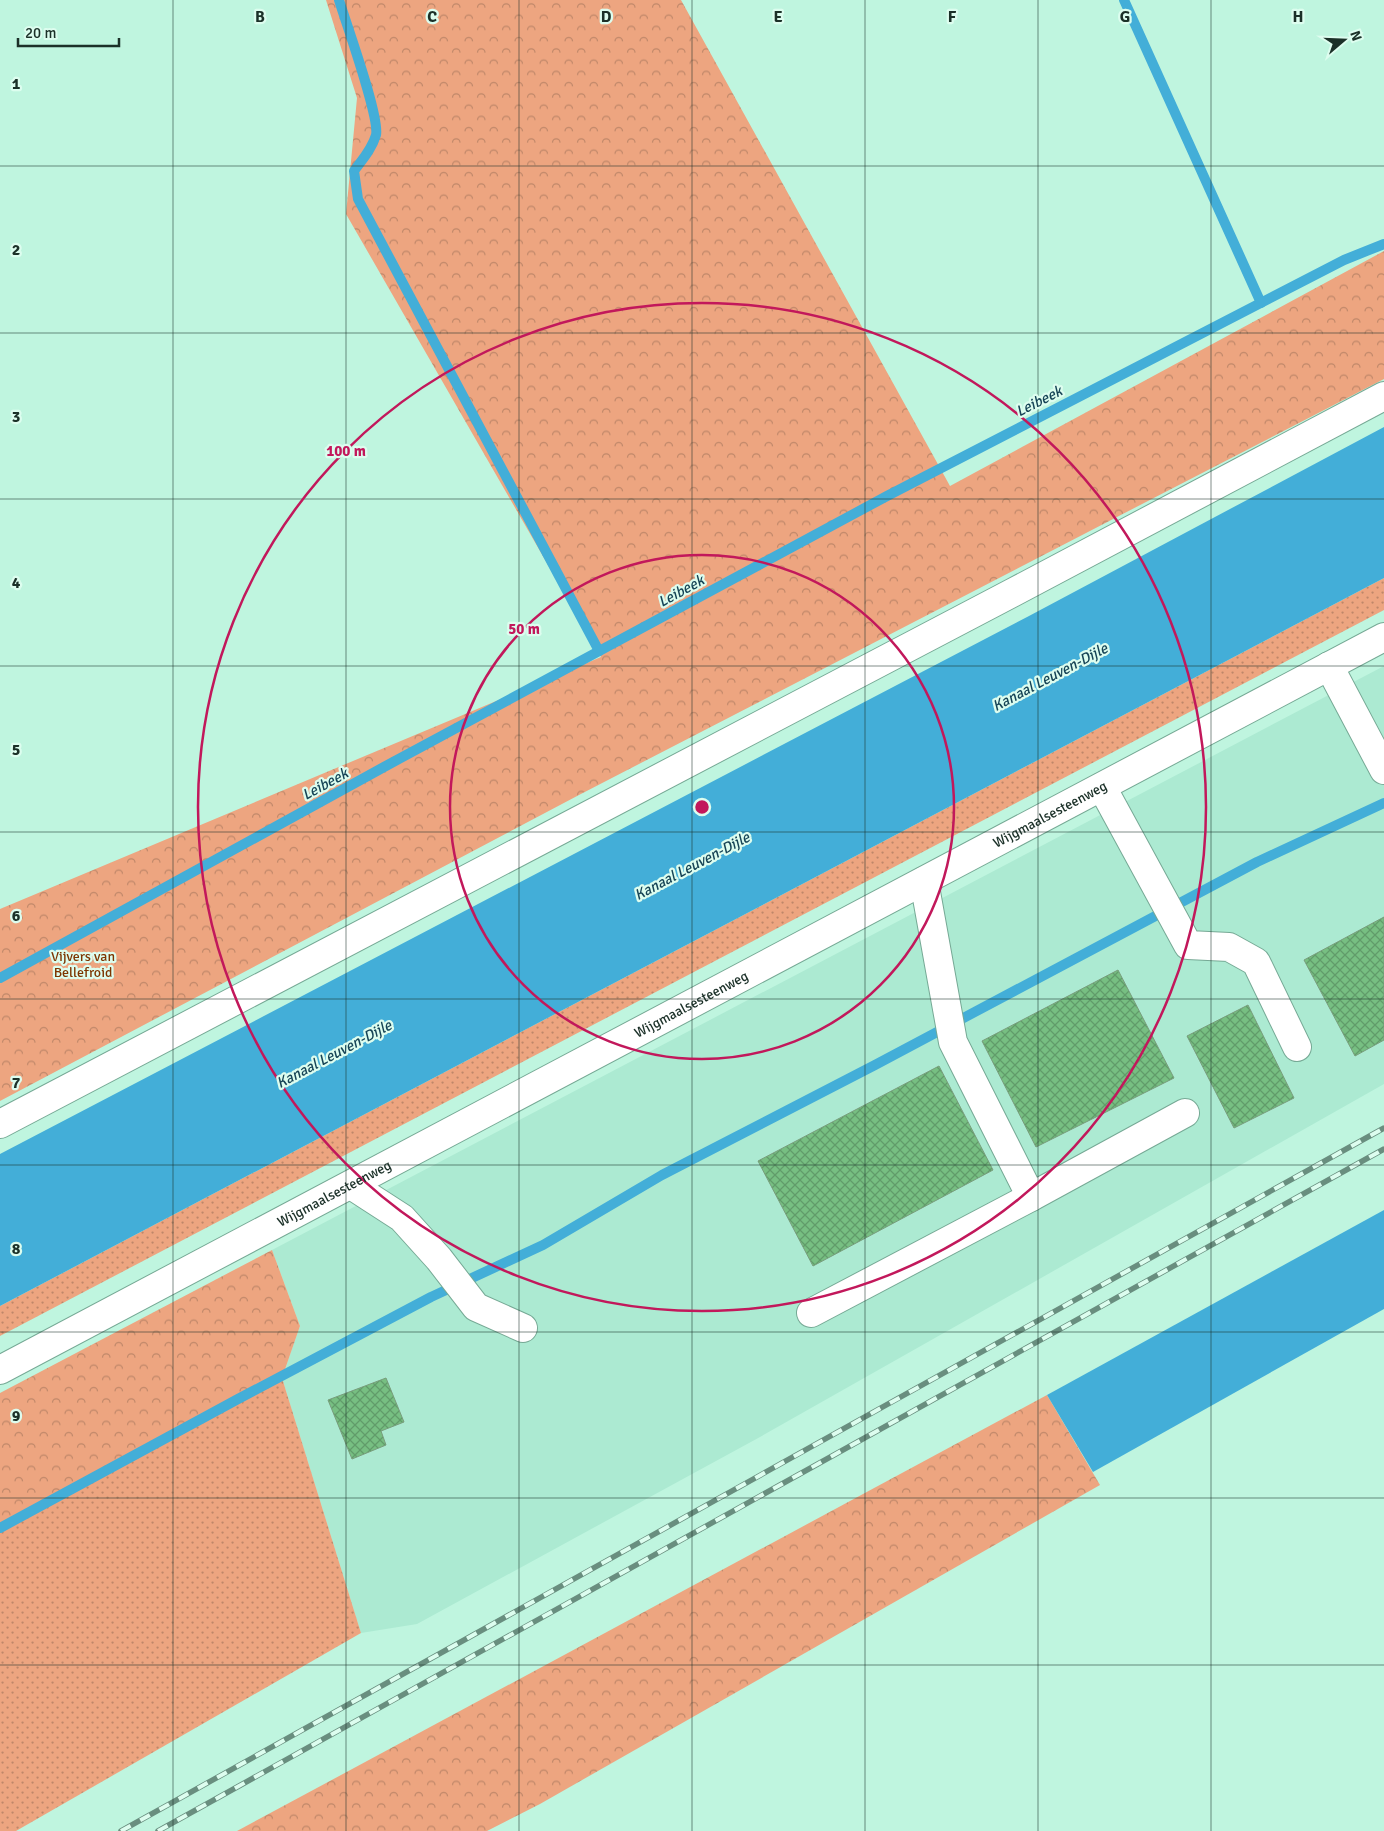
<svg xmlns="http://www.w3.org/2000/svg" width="1384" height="1831" viewBox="0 0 1384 1831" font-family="Signika,sans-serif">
<defs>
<pattern id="grass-dots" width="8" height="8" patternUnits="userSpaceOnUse" patternTransform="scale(1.25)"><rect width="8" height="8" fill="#eda580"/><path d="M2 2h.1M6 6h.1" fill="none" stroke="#bf8769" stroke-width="1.8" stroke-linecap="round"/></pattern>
<pattern id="forest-crowns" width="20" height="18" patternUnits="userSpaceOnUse" patternTransform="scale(1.25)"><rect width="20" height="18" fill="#eda580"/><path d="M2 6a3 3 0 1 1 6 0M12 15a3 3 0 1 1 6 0" fill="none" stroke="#bf8769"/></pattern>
<pattern id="building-cross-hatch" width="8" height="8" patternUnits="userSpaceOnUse" patternTransform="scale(1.25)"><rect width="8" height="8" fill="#77bf82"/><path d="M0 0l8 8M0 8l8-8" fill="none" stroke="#619c6a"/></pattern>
</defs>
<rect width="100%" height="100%" fill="#bff5df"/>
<polygon fill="#acead2" points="1384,666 1384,1084 760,1437 417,1624 361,1633 282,1378 300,1326 272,1250"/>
<g fill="url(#grass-dots)">
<polygon points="1384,578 1384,610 0,1336 0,1306"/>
<polygon points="282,1378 361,1633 16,1831 0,1831 0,1533"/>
</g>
<g fill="url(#forest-crowns)">
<polygon points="326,0 681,0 950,486 1384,251 1384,379 579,795 0,1101 0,909 601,657 346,214 357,98"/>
<polygon points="272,1250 300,1326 282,1378 0,1533 0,1393"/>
<polygon points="1047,1395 1100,1485 540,1804 487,1831 237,1831"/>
</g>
<g fill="#43aed8">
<polygon points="1384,427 1384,578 0,1306 0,1154 1029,616"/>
<polygon points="1384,1210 1384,1309 1093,1472 1047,1395"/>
</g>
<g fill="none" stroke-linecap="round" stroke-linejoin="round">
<g stroke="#43aed8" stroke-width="10">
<path d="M339,0c7,23 41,117 37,135 -4,14 -14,25 -22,36l4,28 241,452"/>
<polyline points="1124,0 1261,303"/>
<polyline points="0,978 384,767 887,496 1344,260 1384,244"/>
<polyline points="0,1528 238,1399 431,1297 543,1245 662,1175 875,1065 1257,862 1384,803"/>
</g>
</g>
<g fill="url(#building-cross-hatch)" stroke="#789d7c">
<polygon points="1384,917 1384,1040 1355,1056 1304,960"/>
<polygon points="1118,970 1174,1078 1036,1147 982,1041"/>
<polygon points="1248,1005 1294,1098 1234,1128 1187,1036"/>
<polygon points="939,1066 993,1170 813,1266 758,1161"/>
<polygon points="386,1378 404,1422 381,1431 386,1445 352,1459 328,1400"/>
</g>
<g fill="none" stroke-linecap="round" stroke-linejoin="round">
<g stroke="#76a995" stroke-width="30">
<g id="minor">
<polyline points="1329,666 1384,770"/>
<polyline points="1102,787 1188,945 1229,947 1256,962 1297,1047"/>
<polyline points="0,1124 1012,593 1384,396"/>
<polyline points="351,1185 402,1218 439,1259 476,1307 523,1328"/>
<polyline points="1031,1197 1185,1113"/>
<polyline points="811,1313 1031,1197 953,1042 924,881"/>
<path id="s1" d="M0,1370l1384,-733"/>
</g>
</g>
<use href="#minor" stroke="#fff" stroke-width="28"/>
<g stroke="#698e7f" stroke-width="5.5">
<g id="rail">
<polyline points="121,1831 1384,1128"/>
<polyline points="158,1831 1384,1149"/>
</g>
</g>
<use href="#rail" stroke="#ddfdef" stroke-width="4" stroke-dasharray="11" stroke-linecap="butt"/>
</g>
<path fill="none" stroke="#1b3028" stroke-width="1" stroke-opacity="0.55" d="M173,0v1831M346,0v1831M519,0v1831M692,0v1831M865,0v1831M1038,0v1831M1211,0v1831M0,166h1384M0,333h1384M0,499h1384M0,666h1384M0,832h1384M0,999h1384M0,1165h1384M0,1332h1384M0,1498h1384M0,1665h1384"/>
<g fill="none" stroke="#c2185b" stroke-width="2.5">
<circle cx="702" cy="807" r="252"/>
<circle cx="702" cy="807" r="504"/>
</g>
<g text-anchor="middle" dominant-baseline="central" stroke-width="4.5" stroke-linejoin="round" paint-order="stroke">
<g font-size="14" fill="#1b3028" stroke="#ddfdef">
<text stroke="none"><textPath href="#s1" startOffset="1188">Wijgmaalsesteenweg</textPath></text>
<text stroke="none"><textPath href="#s1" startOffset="782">Wijgmaalsesteenweg</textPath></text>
<text stroke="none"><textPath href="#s1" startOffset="378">Wijgmaalsesteenweg</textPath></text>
</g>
<g font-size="14" fill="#7d3500" stroke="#ddfdef">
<text x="83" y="956">Vijvers van<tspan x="83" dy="16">Bellefroid</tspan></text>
</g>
<g font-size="15" font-style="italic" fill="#164456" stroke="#ddfdef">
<text transform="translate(1039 401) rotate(-27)">Leibeek</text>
<text transform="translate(681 591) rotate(-29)">Leibeek</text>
<text transform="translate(1050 677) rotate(-28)">Kanaal Leuven-Dijle</text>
<text transform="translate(325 784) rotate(-29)">Leibeek</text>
<text transform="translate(692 866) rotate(-28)">Kanaal Leuven-Dijle</text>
<text transform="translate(334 1054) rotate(-28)">Kanaal Leuven-Dijle</text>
</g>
</g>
<g font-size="16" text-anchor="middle" font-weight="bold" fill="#1b3028" stroke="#ddfdef" stroke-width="4.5" stroke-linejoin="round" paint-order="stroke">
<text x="260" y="22">B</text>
<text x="432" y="22">C</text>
<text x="606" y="22">D</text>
<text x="778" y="22">E</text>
<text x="952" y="22">F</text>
<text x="1125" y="22">G</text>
<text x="1298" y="22">H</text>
<text x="16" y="89">1</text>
<text x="16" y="255">2</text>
<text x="16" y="422">3</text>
<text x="16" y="588">4</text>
<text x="16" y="755">5</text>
<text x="16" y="921">6</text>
<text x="16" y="1088">7</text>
<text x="16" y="1254">8</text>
<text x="16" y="1421">9</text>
</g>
<circle cx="702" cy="807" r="8" fill="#c2185b" stroke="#ddfdef" stroke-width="2.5"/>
<g font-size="15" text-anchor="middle" font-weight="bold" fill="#c2185b" stroke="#ddfdef" stroke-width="4.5" stroke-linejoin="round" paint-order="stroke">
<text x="346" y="456">100 m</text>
<text x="524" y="634">50 m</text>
</g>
<g transform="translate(1344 40) rotate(71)" stroke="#ddfdef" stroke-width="4" paint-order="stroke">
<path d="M0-4L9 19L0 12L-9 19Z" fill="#1b3028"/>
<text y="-8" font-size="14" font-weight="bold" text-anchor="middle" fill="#1b3028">N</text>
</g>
<path d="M18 38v8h101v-8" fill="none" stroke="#1b3028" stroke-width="2.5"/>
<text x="25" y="38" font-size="15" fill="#1b3028" stroke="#ddfdef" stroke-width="4" paint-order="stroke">20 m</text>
</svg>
